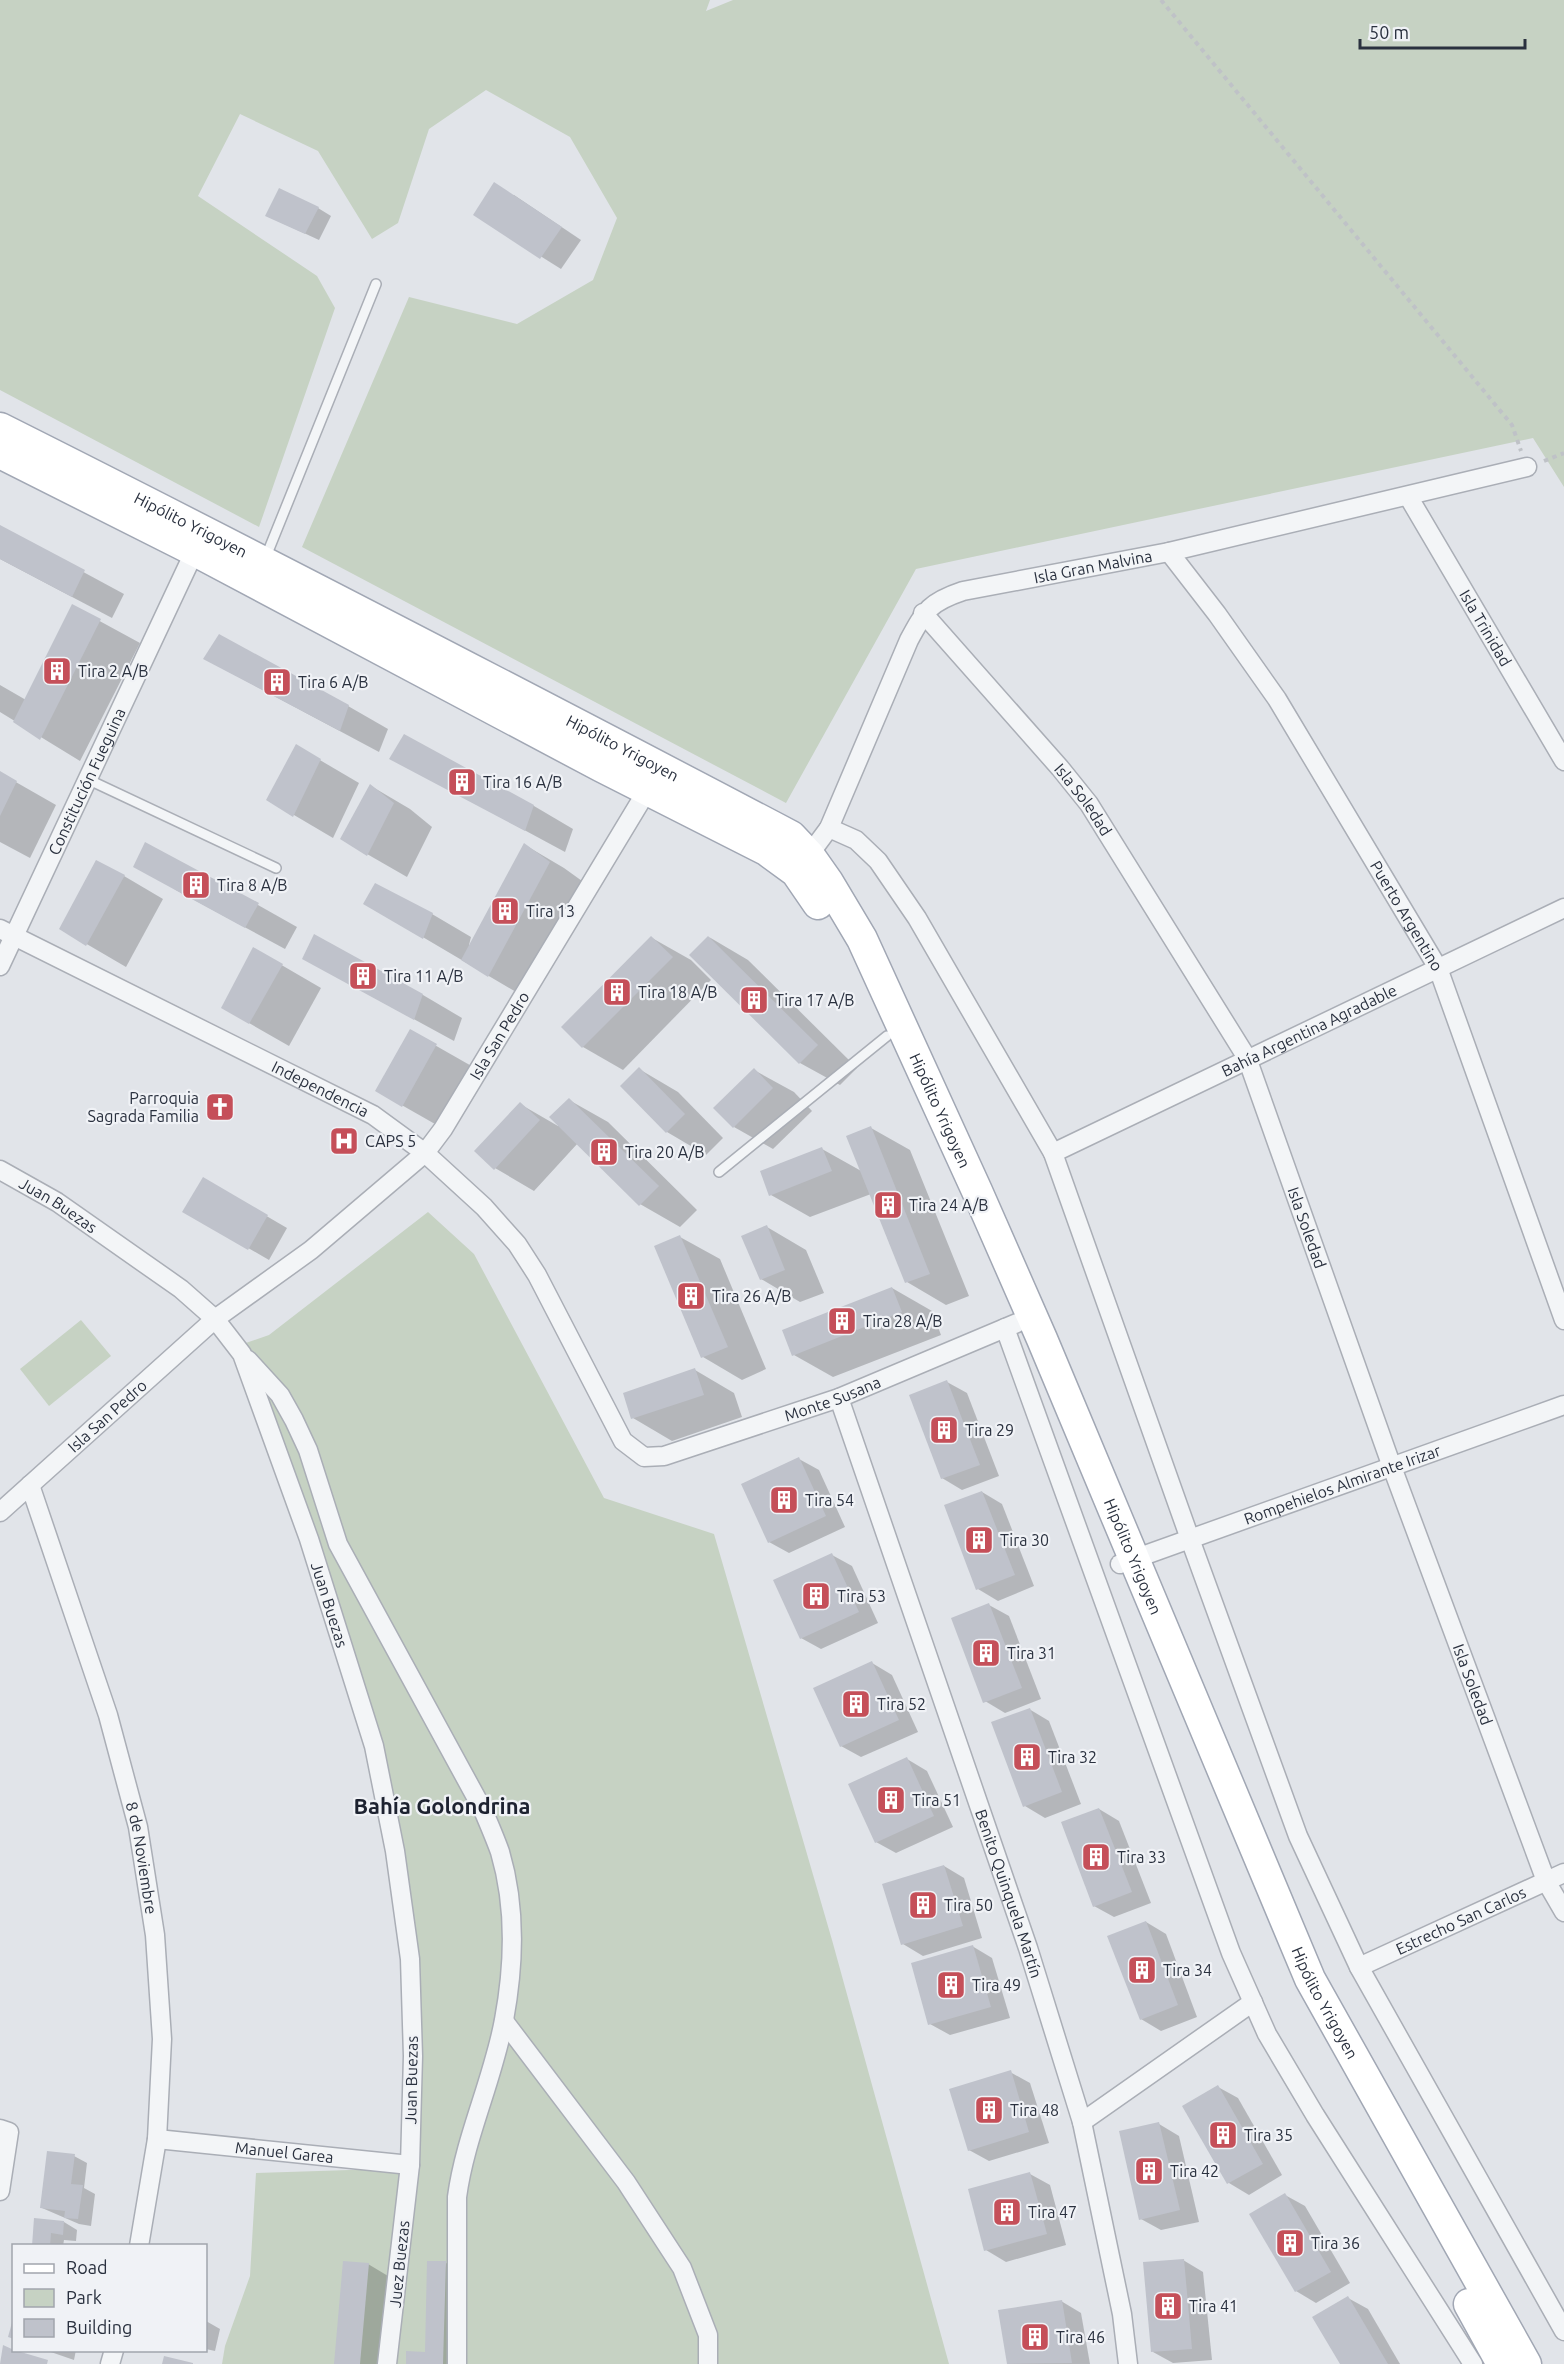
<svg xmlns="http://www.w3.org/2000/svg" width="1564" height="2364" viewBox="0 0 1564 2364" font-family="Ubuntu,sans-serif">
<rect width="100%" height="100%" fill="#e1e4e9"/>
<g fill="#c6d2c3">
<polygon points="0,0 710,0 706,11 733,0 1564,0 1564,487 1533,438 916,569 786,803 302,547 409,297 517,324 593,280 617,218 570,137 486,90 429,129 398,223 372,239 318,151 240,114 198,196 317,276 335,308 259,527 0,390"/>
<polygon points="428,1212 474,1254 604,1498 714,1534 832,1940 949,2364 222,2364 225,2346 250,2276 256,2173 412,2168 413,1959 378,1746 231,1348 269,1335"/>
<polygon points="81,1320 111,1356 49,1406 20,1369"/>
</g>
<g fill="#0003">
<polygon points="514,195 581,240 561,269 475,215"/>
<polygon points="318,208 331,216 319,240 267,216"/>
<polygon points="0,527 124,594 112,618 0,559"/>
<polygon points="72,606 140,643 80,761 0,712 0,685 26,700"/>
<polygon points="205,659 348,706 388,729 379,752"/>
<polygon points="296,746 359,783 333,838 294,815"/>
<polygon points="391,758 534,806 573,829 565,852"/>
<polygon points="0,773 56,805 30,858 0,842"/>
<polygon points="371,786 410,809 432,827 407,877 367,854"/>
<polygon points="525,845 564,868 589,886 528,999 365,903 432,914 471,937 469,945 470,945"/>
<polygon points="124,876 163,899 126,967 61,929"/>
<polygon points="174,889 258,905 297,927 285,949"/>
<polygon points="709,937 748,960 857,1068 840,1085 800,1063"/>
<polygon points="652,938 691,960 711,980 623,1070 583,1047 563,1027"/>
<polygon points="254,949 321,988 289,1046 249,1023"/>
<polygon points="344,981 423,995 462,1018 454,1041"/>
<polygon points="410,1031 475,1068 442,1128 377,1091"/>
<polygon points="639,1069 678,1092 723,1138 706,1155 667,1132"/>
<polygon points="754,1070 794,1092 812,1111 773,1149 734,1127"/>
<polygon points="569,1100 608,1122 697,1210 680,1227 640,1204 578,1143 534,1191 495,1168 520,1104 558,1126"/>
<polygon points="871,1128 910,1150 969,1296 946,1305 907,1282 871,1194 810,1217 771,1195 822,1149 863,1172"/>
<polygon points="203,1179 287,1228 269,1260 184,1211"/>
<polygon points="767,1227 806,1250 824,1293 800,1302 761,1279"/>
<polygon points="680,1237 720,1259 766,1369 742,1380 703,1357"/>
<polygon points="892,1288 932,1311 941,1335 833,1377 794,1355"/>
<polygon points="695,1370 734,1393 742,1417 672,1441 633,1418"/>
<polygon points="947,1382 967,1393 999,1476 962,1490 942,1478"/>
<polygon points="799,1459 819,1470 845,1527 789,1553 769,1542"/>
<polygon points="982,1492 1002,1504 1034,1586 998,1601 978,1589"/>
<polygon points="832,1555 852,1566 878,1623 821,1649 801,1638"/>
<polygon points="989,1605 1009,1616 1041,1699 1005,1713 985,1701"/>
<polygon points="872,1663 892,1675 918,1732 861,1757 841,1746"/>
<polygon points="1029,1709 1049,1721 1081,1804 1045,1818 1025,1806"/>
<polygon points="907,1759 927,1771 953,1827 896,1853 876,1842"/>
<polygon points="1099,1809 1119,1821 1151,1903 1114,1917 1094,1906"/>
<polygon points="944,1866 964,1878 982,1938 923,1956 903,1944"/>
<polygon points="1146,1922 1166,1934 1197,2017 1161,2031 1141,2019"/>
<polygon points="972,1946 992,1958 1010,2018 950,2035 930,2024"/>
<polygon points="1010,2072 1030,2083 1049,2143 989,2161 969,2150"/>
<polygon points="1218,2087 1238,2098 1282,2175 1249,2195 1229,2183"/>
<polygon points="1159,2124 1179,2136 1199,2222 1161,2230 1141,2219"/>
<polygon points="74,2156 87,2163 84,2188 95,2194 91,2226 79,2224 42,2208"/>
<polygon points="1030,2174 1050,2185 1066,2245 1006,2262 986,2250"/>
<polygon points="1285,2195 1305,2206 1350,2283 1316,2303 1296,2291"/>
<polygon points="64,2222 77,2230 76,2241 64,2240 63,2246 33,2246"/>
<polygon points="1183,2260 1203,2272 1212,2360 1173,2363 1153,2352"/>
<polygon points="446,2263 466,2274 463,2364 407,2364 426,2353"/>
<polygon points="368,2264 388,2276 381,2364 335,2364"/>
<polygon points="1348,2298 1368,2309 1400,2364 1342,2364"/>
<polygon points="1061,2301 1081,2313 1090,2364 1008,2364 999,2312"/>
<polygon points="206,2321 220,2329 215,2351 206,2349"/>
<polygon points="45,2350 76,2350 74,2360"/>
</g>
<g fill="#bfc2cb">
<polygon points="494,182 562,227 540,259 473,215"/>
<polygon points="279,188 319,207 305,234 265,216"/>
<polygon points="0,525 85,570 72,597 0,559"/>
<polygon points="72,604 101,619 40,740 13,722"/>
<polygon points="219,634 349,705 340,731 203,659"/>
<polygon points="404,734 534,805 525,831 389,759"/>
<polygon points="296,744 321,759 293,817 266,800"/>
<polygon points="0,771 17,781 0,816"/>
<polygon points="370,784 394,803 367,856 340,839"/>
<polygon points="145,842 259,903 245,928 133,867"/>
<polygon points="524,843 550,862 488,977 461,960"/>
<polygon points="96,860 125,875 86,946 59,929"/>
<polygon points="375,883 433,913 423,939 363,904"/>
<polygon points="314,934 423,994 414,1020 302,959"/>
<polygon points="651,936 673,957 582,1048 561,1027"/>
<polygon points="708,936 818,1045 799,1064 689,955"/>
<polygon points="253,947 283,964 249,1024 221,1008"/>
<polygon points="410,1029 437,1044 402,1107 375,1091"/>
<polygon points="639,1067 685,1114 666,1133 620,1086"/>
<polygon points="754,1068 773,1088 733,1128 713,1108"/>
<polygon points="569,1098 659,1186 639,1206 549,1117"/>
<polygon points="520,1102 540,1120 494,1170 474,1151"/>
<polygon points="871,1126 930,1274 905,1283 846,1136"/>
<polygon points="822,1147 832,1171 769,1196 760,1171"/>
<polygon points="203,1177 268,1215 248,1250 182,1212"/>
<polygon points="767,1225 785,1270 760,1280 741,1236"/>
<polygon points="680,1235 728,1347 701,1358 654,1246"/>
<polygon points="892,1287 902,1312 792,1356 782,1330"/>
<polygon points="695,1368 704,1395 631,1419 623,1393"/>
<polygon points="947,1380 980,1465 941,1479 909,1395"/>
<polygon points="799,1457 826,1516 768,1543 741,1484"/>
<polygon points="982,1491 1015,1575 976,1590 944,1505"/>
<polygon points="832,1553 859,1612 800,1639 773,1580"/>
<polygon points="989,1603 1022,1688 983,1703 951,1618"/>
<polygon points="872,1661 899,1720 840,1747 813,1688"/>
<polygon points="1030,1708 1062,1792 1023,1807 991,1722"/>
<polygon points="907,1757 934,1816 875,1843 848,1784"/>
<polygon points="1099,1808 1132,1892 1093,1907 1061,1822"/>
<polygon points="944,1865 963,1926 901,1945 882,1884"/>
<polygon points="1146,1921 1178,2005 1140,2020 1107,1936"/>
<polygon points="973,1945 991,2007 928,2025 911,1963"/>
<polygon points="1011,2070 1029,2132 968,2151 949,2089"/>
<polygon points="1218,2085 1263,2164 1227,2184 1182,2106"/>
<polygon points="1159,2122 1180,2210 1139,2220 1119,2131"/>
<polygon points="47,2151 75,2154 71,2184 83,2185 78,2219 64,2218 65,2211 40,2208"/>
<polygon points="1030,2172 1047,2234 984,2251 968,2189"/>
<polygon points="1285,2193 1331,2272 1295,2292 1249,2214"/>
<polygon points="34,2218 64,2221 63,2235 51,2233 50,2246 32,2246"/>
<polygon points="1184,2259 1192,2349 1151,2352 1143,2262"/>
<polygon points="343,2261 369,2263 360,2364 334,2364"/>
<polygon points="427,2261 446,2261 443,2364 406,2364 406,2351 425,2352"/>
<polygon points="1348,2296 1388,2364 1340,2364 1312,2317"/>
<polygon points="1062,2300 1072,2363 1007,2364 998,2310"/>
<polygon points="13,2319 14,2320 14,2339 8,2337"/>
<polygon points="3,2345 14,2350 48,2360 47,2364 0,2364"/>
<polygon points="164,2356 193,2363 193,2364 162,2364"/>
</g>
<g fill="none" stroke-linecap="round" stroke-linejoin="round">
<g stroke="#aaaeb6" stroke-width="12">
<g id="lane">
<polyline points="265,559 376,284"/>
<polyline points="87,779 276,868"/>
<polyline points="719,1172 887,1036"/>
</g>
</g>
<g stroke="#aaaeb6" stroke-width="21">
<g id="street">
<path id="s1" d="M1408,496l156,265"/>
<path id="s2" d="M1169,552l48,62 60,85 161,269 126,352"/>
<path id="s3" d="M923,613l137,155 29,36 158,254 145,409 154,414 18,31"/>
<polyline points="829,828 856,840 878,861 917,918 1053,1153 1190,1539 1298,1836 1359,1967 1564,2331"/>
<path id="s4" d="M809,855l20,-27 80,-188c16,-30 21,-38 54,-49l206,-39 358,-85"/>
<path id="s5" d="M0,929l373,186 52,38 59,54 33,37 20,31 86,166 21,16 20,-1 175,-58 178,-75"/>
<path id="s6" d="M0,966l198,-422"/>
<path id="s7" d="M1053,1153l511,-245"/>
<path id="s8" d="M0,1170l57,32 124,87 34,30 27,35 67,185 65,207 21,105 15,108 3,97 -3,109 -23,199"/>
<polyline points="1005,1328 1231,1953 1267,2034 1315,2115 1473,2364"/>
<path d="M248,1360l32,35 14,25 14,30 30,94 145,266c6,14 12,28 17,42 16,54 14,114 4,168 -11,60 -39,117 -47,177v167"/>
<path id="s9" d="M839,1398l189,550 54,174 40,192 6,50"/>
<path id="s10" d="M30,1485l78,230 30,112 17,108 7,104 -5,100 -18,107"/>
<path id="s11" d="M0,1512l215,-193 96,-69 114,-97 18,-24 205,-340"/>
<path id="s12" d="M1120,1564l444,-159"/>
<path id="s13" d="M1359,1967l205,-94"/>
<polyline points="504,2021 626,2182 682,2268 708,2335 708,2364"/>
<polyline points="1082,2122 1253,2002"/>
<polyline points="0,2129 9,2132 0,2191"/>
<path id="s14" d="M157,2139l253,26"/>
<polyline points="110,2364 114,2350"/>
</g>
</g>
<g stroke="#a1a7b4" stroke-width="33">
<g id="primary">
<path id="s15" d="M0,428c265,133 528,270 791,408l18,19 19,27 34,57 115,252 65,148 268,640 216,385"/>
<polyline points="0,453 195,551 602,767 766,850 796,872 818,904"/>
<polyline points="1469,2304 1502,2364"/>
</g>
</g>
<g stroke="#bfc2c7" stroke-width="4" stroke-dasharray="4.5 4.5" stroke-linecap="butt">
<polyline points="1161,0 1512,425 1521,451"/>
<polyline points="1544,461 1564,453"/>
</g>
<use href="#lane" stroke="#f3f5f7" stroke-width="9"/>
<use href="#street" stroke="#f3f5f7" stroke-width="18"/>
<use href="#primary" stroke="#fff" stroke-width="30"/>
</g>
<defs>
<g id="building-square" transform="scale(1.5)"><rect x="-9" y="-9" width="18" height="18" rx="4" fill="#c54f59" stroke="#f0f2f6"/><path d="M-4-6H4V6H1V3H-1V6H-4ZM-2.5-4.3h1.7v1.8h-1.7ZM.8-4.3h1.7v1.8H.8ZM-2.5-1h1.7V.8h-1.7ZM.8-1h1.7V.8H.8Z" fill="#fff"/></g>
<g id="church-square" transform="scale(1.5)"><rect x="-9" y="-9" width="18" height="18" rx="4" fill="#c54f59" stroke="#f0f2f6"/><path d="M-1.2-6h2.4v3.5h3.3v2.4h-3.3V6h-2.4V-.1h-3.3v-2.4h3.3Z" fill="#fff"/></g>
<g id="hospital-square" transform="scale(1.5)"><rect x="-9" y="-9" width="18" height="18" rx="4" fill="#c54f59" stroke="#f0f2f6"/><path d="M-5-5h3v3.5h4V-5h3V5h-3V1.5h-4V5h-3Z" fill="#fff"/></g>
</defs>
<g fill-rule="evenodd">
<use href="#building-square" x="57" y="671"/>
<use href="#building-square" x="277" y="682"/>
<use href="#building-square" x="462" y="782"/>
<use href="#building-square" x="196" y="885"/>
<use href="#building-square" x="505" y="911"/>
<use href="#building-square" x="363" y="976"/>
<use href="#building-square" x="617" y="992"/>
<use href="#building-square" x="754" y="1000"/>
<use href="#church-square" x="220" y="1107"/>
<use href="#hospital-square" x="344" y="1141"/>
<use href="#building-square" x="604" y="1152"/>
<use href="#building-square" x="888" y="1205"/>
<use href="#building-square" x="691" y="1296"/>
<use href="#building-square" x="842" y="1321"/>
<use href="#building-square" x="944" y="1430"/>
<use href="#building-square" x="784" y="1500"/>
<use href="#building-square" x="979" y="1540"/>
<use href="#building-square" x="816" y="1596"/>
<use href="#building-square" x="986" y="1653"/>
<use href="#building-square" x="856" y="1704"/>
<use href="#building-square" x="1027" y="1757"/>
<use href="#building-square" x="891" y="1800"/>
<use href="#building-square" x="1096" y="1857"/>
<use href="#building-square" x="923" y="1905"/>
<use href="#building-square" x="1142" y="1970"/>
<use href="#building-square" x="951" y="1985"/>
<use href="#building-square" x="989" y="2110"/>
<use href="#building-square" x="1223" y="2135"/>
<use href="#building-square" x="1149" y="2171"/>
<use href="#building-square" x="1007" y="2212"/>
<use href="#building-square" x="1290" y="2243"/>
<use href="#building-square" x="1168" y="2306"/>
<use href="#building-square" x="1035" y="2337"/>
</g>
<g text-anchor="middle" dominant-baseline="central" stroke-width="4.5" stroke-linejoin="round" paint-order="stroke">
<g font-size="16" fill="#2a313f" stroke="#f0f2f6">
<text stroke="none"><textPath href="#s15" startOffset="214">Hipólito Yrigoyen</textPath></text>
<text stroke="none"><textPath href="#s4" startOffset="446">Isla Gran Malvina</textPath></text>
<text stroke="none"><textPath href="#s1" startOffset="153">Isla Trinidad</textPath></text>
<text stroke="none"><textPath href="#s15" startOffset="700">Hipólito Yrigoyen</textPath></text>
<text stroke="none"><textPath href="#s6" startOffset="204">Constitución Fueguina</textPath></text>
<text stroke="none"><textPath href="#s3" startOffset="246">Isla Soledad</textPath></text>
<text stroke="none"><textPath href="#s2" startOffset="435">Puerto Argentino</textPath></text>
<text stroke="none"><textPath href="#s7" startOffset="284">Bahía Argentina Agradable</textPath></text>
<text stroke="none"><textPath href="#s11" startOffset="696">Isla San Pedro</textPath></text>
<text stroke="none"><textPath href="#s5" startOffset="358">Independencia</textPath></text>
<text stroke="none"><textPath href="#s15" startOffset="1204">Hipólito Yrigoyen</textPath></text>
<text stroke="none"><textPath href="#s8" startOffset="68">Juan Buezas</textPath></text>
<text stroke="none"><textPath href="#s3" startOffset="732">Isla Soledad</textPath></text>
<text stroke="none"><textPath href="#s5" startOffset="1059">Monte Susana</textPath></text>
<text stroke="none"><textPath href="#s11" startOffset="144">Isla San Pedro</textPath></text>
<text stroke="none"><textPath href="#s12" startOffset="236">Rompehielos Almirante Irizar</textPath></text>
<text stroke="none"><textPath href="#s15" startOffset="1690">Hipólito Yrigoyen</textPath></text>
<text stroke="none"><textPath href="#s8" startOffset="572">Juan Buezas</textPath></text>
<text stroke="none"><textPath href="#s3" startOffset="1218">Isla Soledad</textPath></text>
<text stroke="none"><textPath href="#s10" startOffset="390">8 de Noviembre</textPath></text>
<text stroke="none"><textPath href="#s9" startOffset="524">Benito Quinquela Martín</textPath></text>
<text stroke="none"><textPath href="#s13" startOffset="112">Estrecho San Carlos</textPath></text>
<text stroke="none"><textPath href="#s15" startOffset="2176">Hipólito Yrigoyen</textPath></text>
<text transform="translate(411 2080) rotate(-89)">Juan Buezas</text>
<text stroke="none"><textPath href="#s14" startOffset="128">Manuel Garea</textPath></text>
<text transform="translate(399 2264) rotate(-84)">Juez Buezas</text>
</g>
<g font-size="16" fill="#2a313f" stroke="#f0f2f6" text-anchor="start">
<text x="78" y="671">Tira 2 A/B</text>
<text x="298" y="682">Tira 6 A/B</text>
<text x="483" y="782">Tira 16 A/B</text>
<text x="217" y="885">Tira 8 A/B</text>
<text x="526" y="911">Tira 13</text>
<text x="384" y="976">Tira 11 A/B</text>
<text x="638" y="992">Tira 18 A/B</text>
<text x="775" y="1000">Tira 17 A/B</text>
<text x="199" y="1098" text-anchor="end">Parroquia<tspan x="199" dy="18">Sagrada Familia</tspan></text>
<text x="365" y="1141">CAPS 5</text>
<text x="625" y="1152">Tira 20 A/B</text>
<text x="909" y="1205">Tira 24 A/B</text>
<text x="712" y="1296">Tira 26 A/B</text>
<text x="863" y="1321">Tira 28 A/B</text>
<text x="965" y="1430">Tira 29</text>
<text x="805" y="1500">Tira 54</text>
<text x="1000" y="1540">Tira 30</text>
<text x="837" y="1596">Tira 53</text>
<text x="1007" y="1653">Tira 31</text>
<text x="877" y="1704">Tira 52</text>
<text x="1048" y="1757">Tira 32</text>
<text x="912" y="1800">Tira 51</text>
<text x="1117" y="1857">Tira 33</text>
<text x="944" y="1905">Tira 50</text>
<text x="1163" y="1970">Tira 34</text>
<text x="972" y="1985">Tira 49</text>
<text x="1010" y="2110">Tira 48</text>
<text x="1244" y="2135">Tira 35</text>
<text x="1170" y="2171">Tira 42</text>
<text x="1028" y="2212">Tira 47</text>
<text x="1311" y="2243">Tira 36</text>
<text x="1189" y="2306">Tira 41</text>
<text x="1056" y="2337">Tira 46</text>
</g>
<g font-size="22" font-weight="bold" fill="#1d2230" stroke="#f0f2f6">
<text x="442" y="1805">Bahía Golondrina</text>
</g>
</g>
<rect x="12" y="2244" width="195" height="108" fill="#f0f2f6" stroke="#a1a5ad" stroke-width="1.5"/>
<rect x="24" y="2264" width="30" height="9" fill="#ffffff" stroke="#a1a5ad" stroke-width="1.5"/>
<text x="66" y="2274" font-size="18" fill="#2a313f">Road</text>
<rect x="24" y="2289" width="30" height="18" fill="#c6d2c3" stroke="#a1a5ad" stroke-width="1.5"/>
<text x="66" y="2304" font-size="18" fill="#2a313f">Park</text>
<rect x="24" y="2319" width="30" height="18" fill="#bfc2cb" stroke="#a1a5ad" stroke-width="1.5"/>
<text x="66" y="2334" font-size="18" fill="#2a313f">Building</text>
<path d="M1360 39v9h165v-9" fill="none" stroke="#2a313f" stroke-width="3"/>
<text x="1369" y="39" font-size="18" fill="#2a313f" stroke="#f0f2f6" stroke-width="4.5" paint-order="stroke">50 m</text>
</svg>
